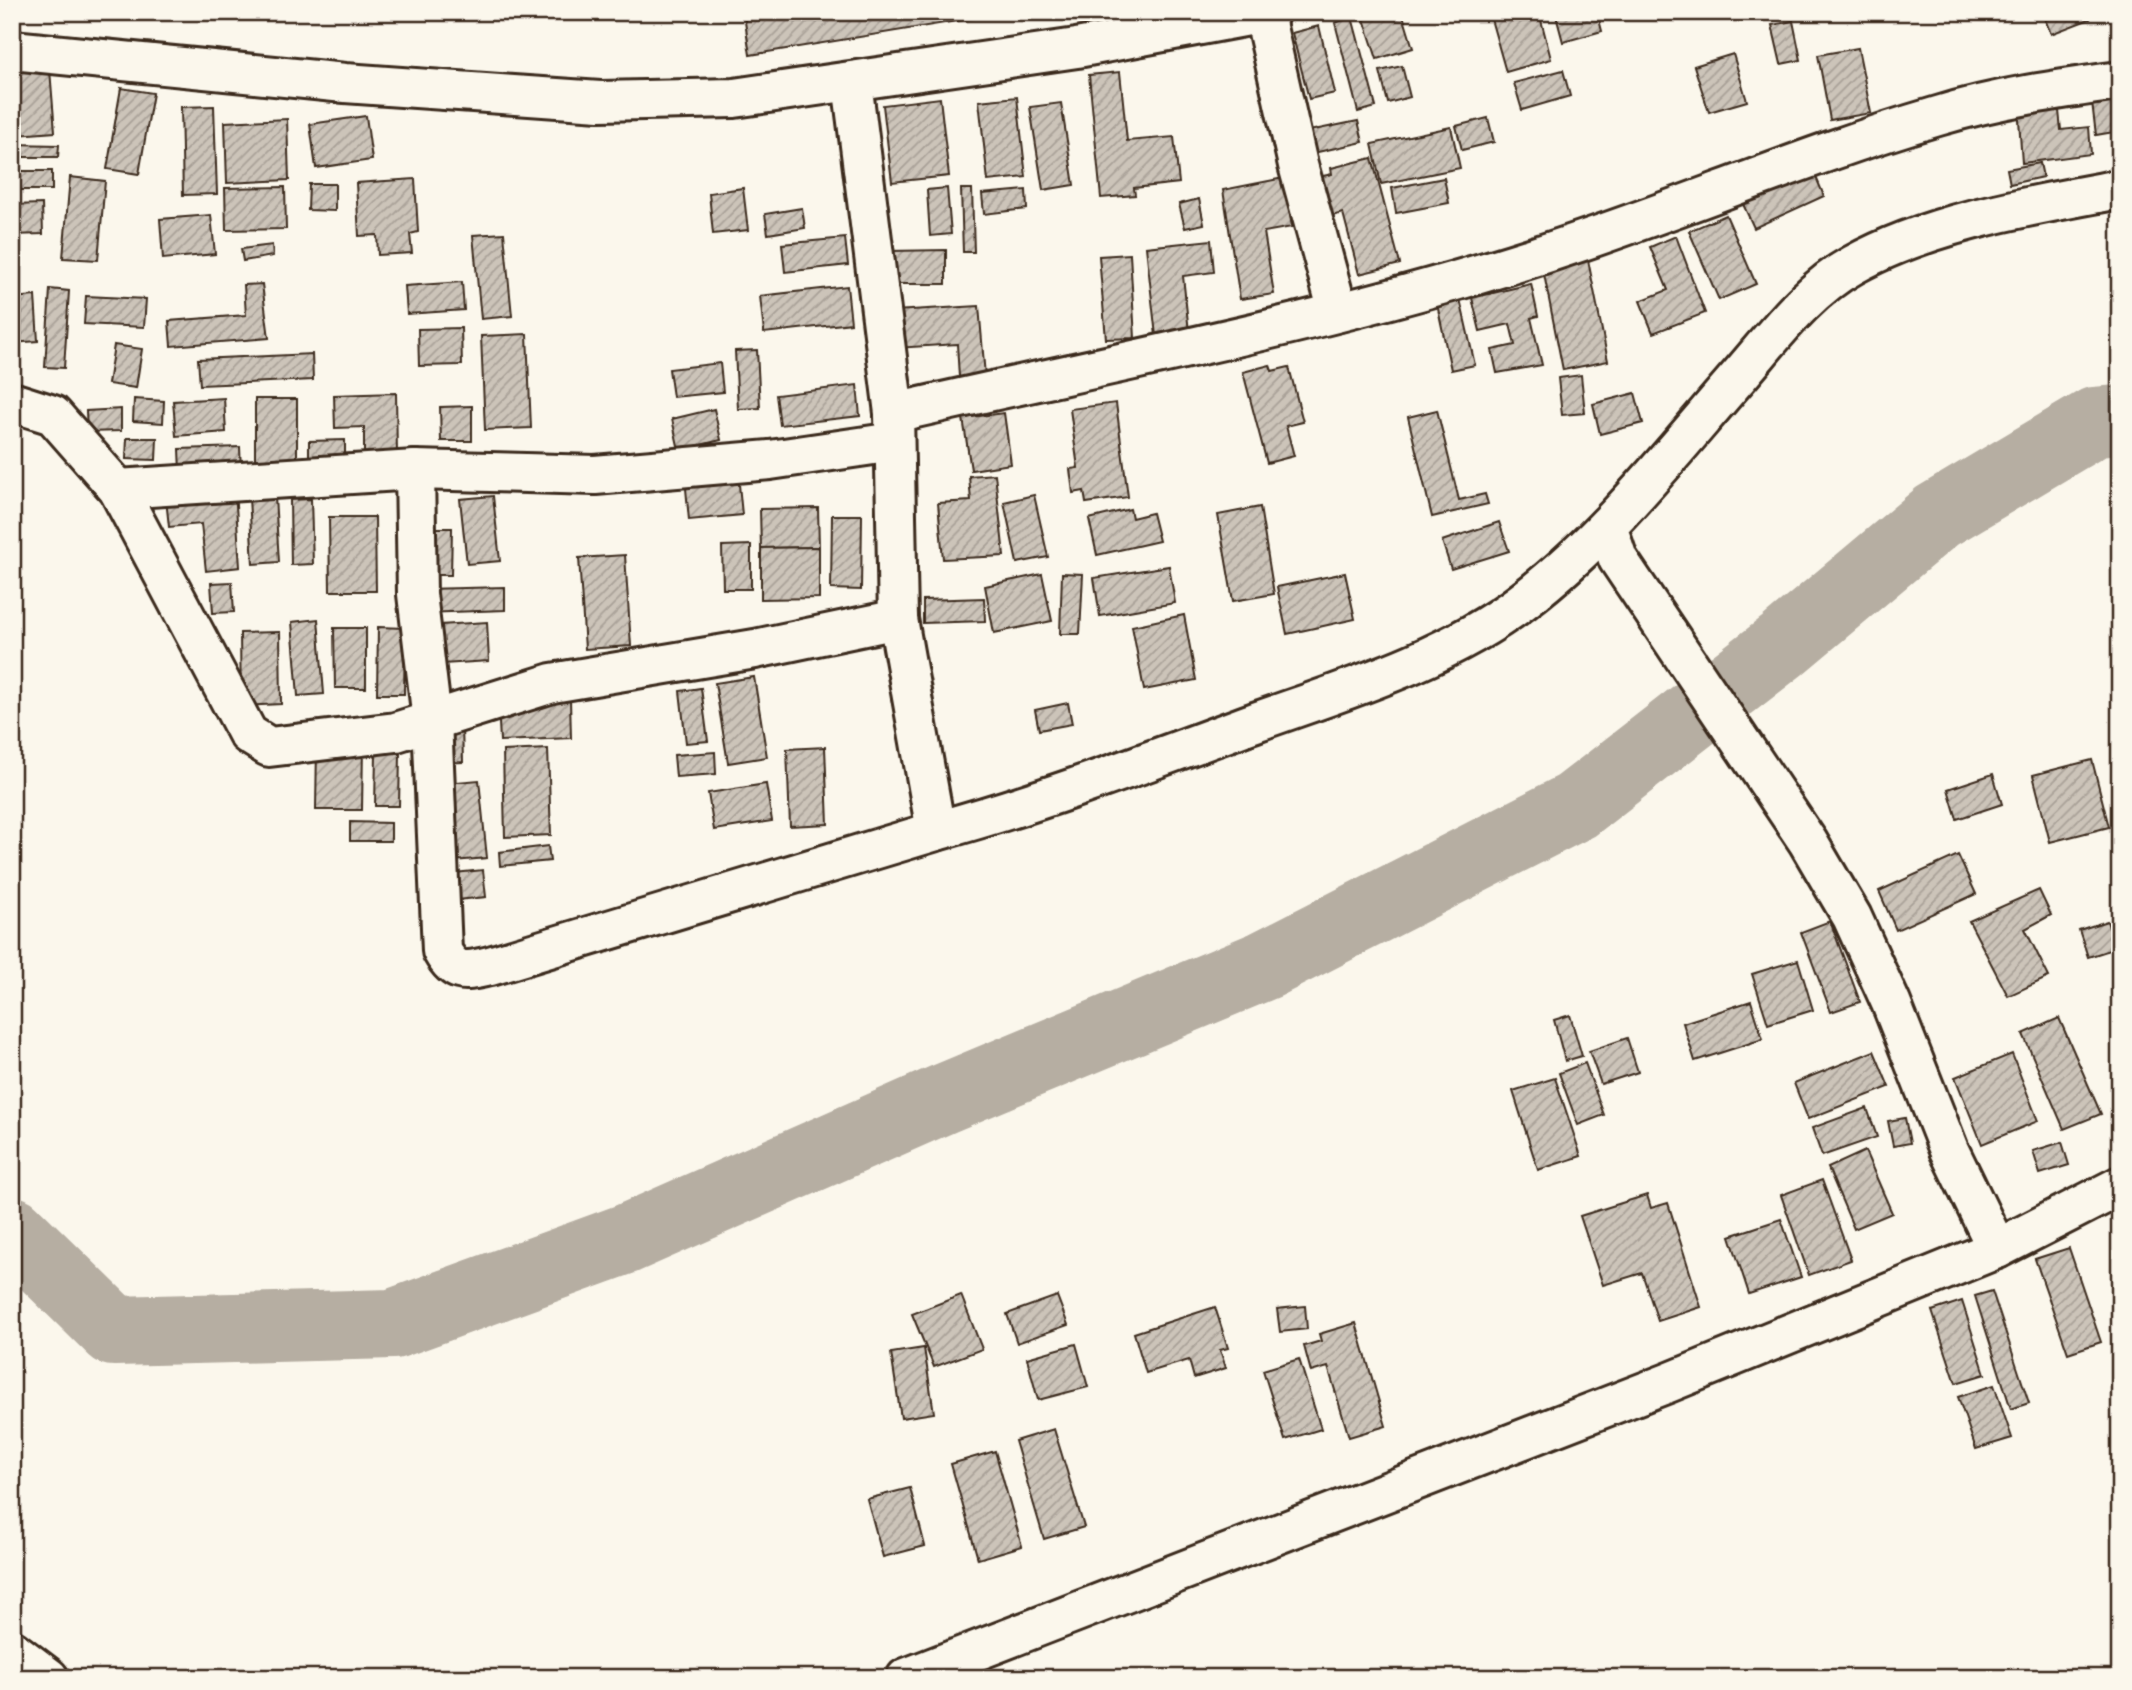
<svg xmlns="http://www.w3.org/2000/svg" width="2132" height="1690" viewBox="0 0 2132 1690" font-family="Delius,sans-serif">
<defs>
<pattern id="building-hatch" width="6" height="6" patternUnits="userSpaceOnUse" patternTransform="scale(1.75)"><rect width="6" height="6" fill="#ccc4b9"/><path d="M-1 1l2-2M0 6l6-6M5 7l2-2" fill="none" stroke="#a79f96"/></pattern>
</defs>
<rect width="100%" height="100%" fill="#fbf7ec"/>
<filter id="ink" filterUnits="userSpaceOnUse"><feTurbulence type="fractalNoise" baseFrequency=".0143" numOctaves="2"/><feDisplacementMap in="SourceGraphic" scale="14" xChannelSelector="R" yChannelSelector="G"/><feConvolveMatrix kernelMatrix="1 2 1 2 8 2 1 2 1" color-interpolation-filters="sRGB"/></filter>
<g filter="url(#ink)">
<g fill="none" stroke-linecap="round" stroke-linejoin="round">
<polyline stroke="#b6aea2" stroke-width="70" points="12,1231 114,1331 393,1324 626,1239 943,1099 1265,965 1576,806 1782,646 1937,516 2095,422 2120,420"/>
</g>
<g fill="url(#building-hatch)" stroke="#3b2a1e" stroke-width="2">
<polygon points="761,12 988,12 988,16 750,55 744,15"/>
<polygon points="1385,12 1402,12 1413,48 1377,59 1364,19"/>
<polygon points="1489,12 1539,12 1551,59 1506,72"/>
<polygon points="1555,12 1597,12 1602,31 1563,42"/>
<polygon points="2042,12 2087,12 2090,19 2051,34"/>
<polygon points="1352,17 1376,107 1358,112 1335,23"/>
<polygon points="1793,21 1801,60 1781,64 1772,25"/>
<polygon points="1319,26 1335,93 1309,99 1292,33"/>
<polygon points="1858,48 1871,113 1830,120 1818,55"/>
<polygon points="1733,54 1747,101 1709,112 1694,66"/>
<polygon points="49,57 55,132 17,135 12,59"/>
<polygon points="1402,66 1410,97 1388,103 1380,71"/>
<polygon points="1563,70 1570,96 1522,110 1514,83"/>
<polygon points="1120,72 1127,141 1174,137 1179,183 1134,188 1135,195 1101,198 1089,75"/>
<polygon points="121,88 153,93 139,174 107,169"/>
<polygon points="1017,97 1026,177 988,181 979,101"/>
<polygon points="940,98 949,176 892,182 883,105"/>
<polygon points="2120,98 2120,131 2096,135 2092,102"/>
<polygon points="2058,101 2061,130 2089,127 2091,154 2022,163 2018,105"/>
<polygon points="1061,103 1074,185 1043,190 1030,107"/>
<polygon points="214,106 217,194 183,195 181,107"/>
<polygon points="366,116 372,160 316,168 310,124"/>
<polygon points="1488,118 1494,142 1462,150 1456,126"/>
<polygon points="287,119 289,180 227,183 225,122"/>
<polygon points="1358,121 1363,142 1313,153 1309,131"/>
<polygon points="1451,127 1460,168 1381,184 1372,144"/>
<polygon points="12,144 59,145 58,157 12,157"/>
<polygon points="1372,158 1400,264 1359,274 1343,213 1324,218 1314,178 1332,174 1331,168"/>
<polygon points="2040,163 2043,177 2010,184 2007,169"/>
<polygon points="1813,170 1824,196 1754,228 1742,202"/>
<rect x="12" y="171" width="40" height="19"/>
<polygon points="70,177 105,181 98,260 63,258"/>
<polygon points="1284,178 1292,227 1264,232 1274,294 1240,299 1223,190"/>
<polygon points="1444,178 1449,203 1396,213 1392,188"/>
<polygon points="415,179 418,232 410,234 412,253 378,255 377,235 359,236 356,183"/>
<polygon points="309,184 335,184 335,211 308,210"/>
<polygon points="285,187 286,229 226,230 225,188"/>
<polygon points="743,188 748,230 713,234 709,193"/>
<polygon points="947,188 951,234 930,236 927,190"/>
<polygon points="961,189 972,189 974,252 963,252"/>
<polygon points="1026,190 1027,209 984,214 982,194"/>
<polygon points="1199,199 1204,224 1185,228 1179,204"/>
<polygon points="42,204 43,234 12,235 12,205"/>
<polygon points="802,208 805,228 768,234 765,214"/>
<polygon points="211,215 215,254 163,259 160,219"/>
<polygon points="1726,215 1756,284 1719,300 1689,231"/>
<polygon points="504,233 512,316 481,319 473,235"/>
<polygon points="1676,236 1705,313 1653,333 1640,301 1668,290 1650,247"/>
<polygon points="845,238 848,265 785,272 782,244"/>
<polygon points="1211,240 1214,272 1183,276 1189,332 1156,336 1146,247"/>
<polygon points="272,245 273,256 243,261 241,249"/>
<polygon points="946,250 946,284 889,284 889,251"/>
<polygon points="1130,254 1135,338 1106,339 1099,256"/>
<polygon points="1587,255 1608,361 1563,370 1542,264"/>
<polygon points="462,282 464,310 407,314 405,286"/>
<polygon points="262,284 269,338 171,346 169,321 246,315 244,285"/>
<polygon points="1531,284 1538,316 1531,318 1542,365 1497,373 1492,350 1515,345 1510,324 1480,331 1472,298"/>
<polygon points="847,286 851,323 764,333 760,296"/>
<polygon points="50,289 69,291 64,368 45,367"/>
<polygon points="35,296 38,341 12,343 12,298"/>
<polygon points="86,296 146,299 144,327 84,324"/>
<polygon points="1460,299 1475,365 1451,370 1437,304"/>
<polygon points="979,306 985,376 959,377 957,344 896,348 894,311"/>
<polygon points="461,328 462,365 419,366 418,329"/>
<polygon points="527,334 531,428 485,430 481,336"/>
<polygon points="114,345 142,349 136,388 108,384"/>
<polygon points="757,350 760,408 738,409 735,351"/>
<polygon points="312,354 313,380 200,385 198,359"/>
<polygon points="720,363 723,392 673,397 669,369"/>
<polygon points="1270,365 1272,371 1289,367 1303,422 1286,426 1294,456 1267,463 1243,372"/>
<polygon points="1581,375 1585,413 1562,415 1558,378"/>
<polygon points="857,385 860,416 780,425 776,395"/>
<polygon points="396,393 397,455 364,456 364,427 335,428 334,395"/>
<polygon points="1635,393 1643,423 1600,434 1593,404"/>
<polygon points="224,398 226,432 176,436 173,401"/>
<polygon points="134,399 164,401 163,423 133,421"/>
<rect x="255" y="399" width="42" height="60"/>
<polygon points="1116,403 1128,497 1086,503 1084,491 1073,493 1070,469 1078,468 1070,409"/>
<polygon points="472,406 472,441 441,441 440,407"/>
<polygon points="121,409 121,431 87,432 86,411"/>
<polygon points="714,409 721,440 679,450 672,419"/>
<polygon points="1437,410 1459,500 1485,494 1488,504 1432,517 1408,417"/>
<polygon points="1004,413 1011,464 971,470 963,418"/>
<polygon points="127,438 157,438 156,460 126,459"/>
<polygon points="345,440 345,456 309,456 309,441"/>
<polygon points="240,447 241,470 180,472 179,449"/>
<polygon points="738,474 742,515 689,520 685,478"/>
<polygon points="995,474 1004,556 943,559 938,503 971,501 969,476"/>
<polygon points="235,490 240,567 206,571 201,524 169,527 166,499"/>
<polygon points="1034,495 1048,557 1017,563 1004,502"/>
<polygon points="493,496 500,561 467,564 460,499"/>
<polygon points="275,497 279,562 253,564 249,498"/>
<polygon points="311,499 313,564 291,565 290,500"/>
<polygon points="1260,507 1274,594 1233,601 1218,515"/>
<polygon points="818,508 819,547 761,548 760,509"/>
<polygon points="1130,509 1132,518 1152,513 1159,541 1097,555 1089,519"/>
<polygon points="832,515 862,515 861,590 831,589"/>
<polygon points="329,517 375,517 376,591 330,591"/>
<polygon points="1499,522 1509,551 1451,569 1442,541"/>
<polygon points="427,528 452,528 451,575 426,575"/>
<polygon points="751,545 751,589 723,589 722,546"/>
<polygon points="819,547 819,598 761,599 761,548"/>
<polygon points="625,555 631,646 585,649 579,558"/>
<polygon points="1169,566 1175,603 1100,616 1094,578"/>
<polygon points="1062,573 1083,574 1080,634 1060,634"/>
<polygon points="1345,573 1355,619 1287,634 1277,587"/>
<polygon points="1042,574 1052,621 994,633 985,586"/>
<polygon points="232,582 234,612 213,613 211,583"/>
<polygon points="505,587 505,610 424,613 424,589"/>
<polygon points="984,598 985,621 923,623 923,600"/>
<polygon points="1184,615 1196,680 1144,690 1132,626"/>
<polygon points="318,619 324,694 298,696 292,622"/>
<polygon points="487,622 489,661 427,665 424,626"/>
<polygon points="378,627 405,628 404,694 377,694"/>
<polygon points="334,628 366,628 366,688 335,688"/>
<polygon points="280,632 281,704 241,706 240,633"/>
<polygon points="754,677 767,757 728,763 715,683"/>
<polygon points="701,688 708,741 686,743 680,691"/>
<polygon points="570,699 571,738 500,741 498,703"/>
<polygon points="1068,703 1072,724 1039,730 1035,710"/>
<polygon points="462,724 463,762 441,763 440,725"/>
<polygon points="317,744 363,745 362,810 316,810"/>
<polygon points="825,747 828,824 790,826 787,749"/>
<polygon points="548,749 551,835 505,837 503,751"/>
<polygon points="715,752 716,774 676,777 674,755"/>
<polygon points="376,753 400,753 399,806 375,806"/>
<polygon points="2092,760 2109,827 2050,842 2033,775"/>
<polygon points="1993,774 2002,804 1957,819 1948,789"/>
<polygon points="479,780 487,858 443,862 435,784"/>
<polygon points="766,784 772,821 714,830 708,793"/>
<polygon points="350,822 391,823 391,841 350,841"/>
<polygon points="548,846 550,861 500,866 499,852"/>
<polygon points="1958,855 1976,894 1896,930 1879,891"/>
<polygon points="483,870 486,897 448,901 445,874"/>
<polygon points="2039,890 2051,915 2025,929 2049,977 2008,996 1969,921"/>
<polygon points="1830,921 1860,1002 1831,1012 1801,932"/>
<polygon points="2107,921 2116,948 2088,957 2079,930"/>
<polygon points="1798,960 1813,1010 1768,1024 1752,974"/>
<polygon points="1751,1001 1763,1039 1695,1061 1683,1023"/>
<polygon points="1570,1015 1582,1056 1565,1061 1554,1020"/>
<polygon points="2059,1018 2101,1114 2064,1129 2023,1034"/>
<polygon points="1627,1038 1638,1072 1601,1084 1589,1051"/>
<polygon points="1874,1051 1889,1087 1808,1119 1794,1083"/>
<polygon points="2012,1054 2038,1121 1982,1144 1955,1077"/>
<polygon points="1585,1063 1604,1115 1578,1125 1559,1073"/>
<polygon points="1555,1078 1581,1156 1538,1170 1513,1091"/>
<polygon points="1867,1108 1877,1137 1822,1156 1812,1128"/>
<polygon points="1905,1118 1910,1143 1893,1146 1888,1121"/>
<polygon points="2062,1142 2069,1165 2040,1174 2033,1151"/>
<polygon points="1865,1151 1892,1213 1854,1229 1828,1168"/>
<polygon points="1822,1180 1851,1260 1809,1275 1781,1195"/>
<polygon points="1647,1195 1651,1208 1668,1203 1701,1307 1658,1321 1642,1273 1603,1285 1580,1216"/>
<polygon points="1781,1219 1801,1277 1749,1294 1730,1236"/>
<polygon points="2069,1248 2101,1342 2068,1353 2035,1259"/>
<polygon points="1992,1291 2029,1403 2011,1409 1975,1296"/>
<polygon points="961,1295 982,1349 934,1367 912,1314"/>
<polygon points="1057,1296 1068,1325 1017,1343 1007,1314"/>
<polygon points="1962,1301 1985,1374 1956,1383 1932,1311"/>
<polygon points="1305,1306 1307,1329 1280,1332 1277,1309"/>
<polygon points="1215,1307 1228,1348 1220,1350 1226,1368 1194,1378 1189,1360 1146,1373 1134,1333"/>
<polygon points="1356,1323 1386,1426 1349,1437 1328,1367 1311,1372 1304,1346 1321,1341 1319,1334"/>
<polygon points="1076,1344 1088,1387 1038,1400 1027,1358"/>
<polygon points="924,1348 934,1413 901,1418 891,1353"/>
<polygon points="1299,1359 1321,1429 1285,1440 1263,1370"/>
<polygon points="1994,1385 2012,1438 1976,1449 1958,1397"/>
<polygon points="1054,1429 1084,1527 1044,1539 1015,1441"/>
<polygon points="995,1451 1022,1546 978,1559 951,1464"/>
<polygon points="910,1488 925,1546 883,1557 867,1499"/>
</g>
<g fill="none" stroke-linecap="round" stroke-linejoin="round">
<g stroke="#3b2a1e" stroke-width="44">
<g id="minor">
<polyline points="1264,14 1298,165 1338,312"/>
<polyline points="12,50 345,83 600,101 734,98 1077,48 1270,12"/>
<path d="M852,82l42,331 4,206 38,212c110,-30 216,-71 322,-110 90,-32 189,-62 265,-120 83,-63 148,-147 216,-225 34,-39 68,-86 114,-111 77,-43 181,-60 267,-76"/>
<polyline points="12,402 53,415 118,489 248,734 269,747 396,732 552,683 755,649 898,619"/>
<path d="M894,413c213,-49 431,-89 640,-156 136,-43 267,-101 404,-141 59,-18 121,-27 182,-35"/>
<path d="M415,470l2,124 15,126 10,231c14,25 23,20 48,15l446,-135"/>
<polyline points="118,489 415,470 595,475 770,460 894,442"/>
<polyline points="1607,526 1618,559 1808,842 1852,917 1891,1003 1949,1150 1997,1249"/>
<polyline points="12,1650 49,1678"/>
<polyline points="906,1678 1668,1383 1997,1249 2120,1186"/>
</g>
</g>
<use href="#minor" stroke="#fbf7ec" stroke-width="38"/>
</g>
</g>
<rect width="2132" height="1690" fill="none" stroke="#fbf7ec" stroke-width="42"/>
<rect x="21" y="21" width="2090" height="1648" fill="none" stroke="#3b2a1e" stroke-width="2.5" filter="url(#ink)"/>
</svg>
